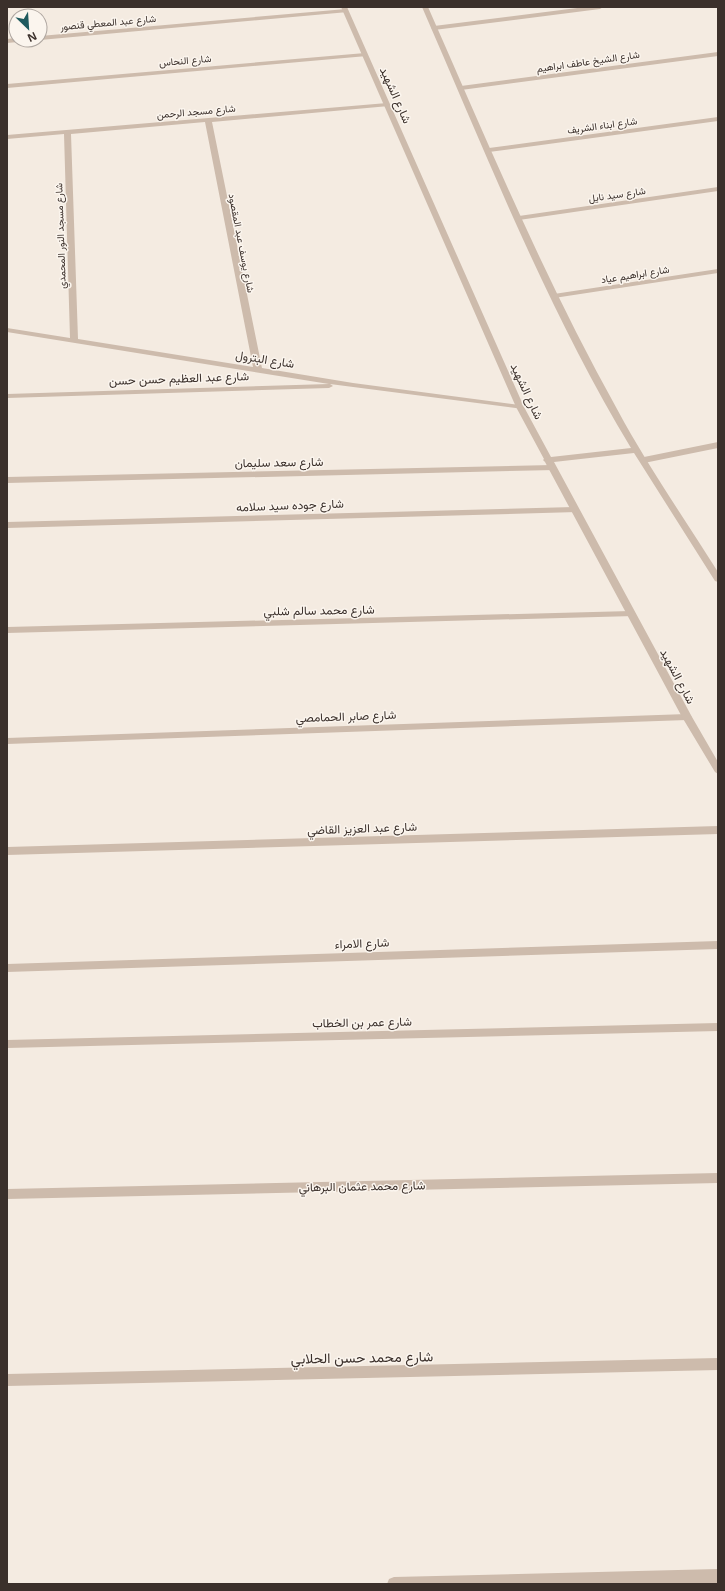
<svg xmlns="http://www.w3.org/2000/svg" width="725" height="1591" viewBox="0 0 725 1591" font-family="'Open Sans',Vazirmatn,sans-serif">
<rect width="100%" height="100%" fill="#f4ebe1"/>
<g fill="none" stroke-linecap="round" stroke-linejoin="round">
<g fill="#cdbbac" fill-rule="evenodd">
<polygon points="585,7 603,7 600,9 434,30 431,28 434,26"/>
<polygon points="346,9 348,10 348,12 40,40 40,36"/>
<polygon points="16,38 16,40 21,40 18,42 7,43 7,39"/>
<polygon points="718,52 718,56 461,90 458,88 461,86"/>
<polygon points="365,53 367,54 367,56 7,88 7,84"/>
<path d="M387,103l3,2 -1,1 -177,16 50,246 91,15 167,22h3v4l-193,-25 3,2 -4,2 -322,10v-4l322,-10 -322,-52v-4l63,10 -6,-204 -57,5v-4zM205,122l48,245 -175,-28 -7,-205z"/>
<polygon points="718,117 718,121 489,152 485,150 489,148"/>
<polygon points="718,187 718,191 519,220 515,218 519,216"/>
<polygon points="718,269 718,273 554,298 550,296 554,294"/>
<polygon points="718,442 718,448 644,463 640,460 644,457"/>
<polygon points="552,465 556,468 555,470 7,483 7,477"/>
<polygon points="574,507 578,510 577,512 7,528 7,522"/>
<polygon points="631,611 636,614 634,616 7,633 7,627"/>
<polygon points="687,714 692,717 687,720 7,744 7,738"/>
<polygon points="718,826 718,834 7,855 7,847"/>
<polygon points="718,941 718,949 7,972 7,964"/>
<polygon points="718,1023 718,1031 7,1048 7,1040"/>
<polygon points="718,1173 718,1183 7,1199 7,1189"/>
<polygon points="718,1358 718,1370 7,1386 7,1374"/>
<polygon points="718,1569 718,1583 387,1584 389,1579 394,1577"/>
</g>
<path fill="#cdbbac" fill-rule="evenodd" d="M341,7h6l177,400 27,50 80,-9c-84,-139 -144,-292 -209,-441h6c60,136 117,273 189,402 30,56 67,109 101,163v10l-3,-1 -81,-128 -80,9 138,255 26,45v12l-3,-2 -33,-55 -137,-255 -2,-2 1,-1 -28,-52z"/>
</g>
<g text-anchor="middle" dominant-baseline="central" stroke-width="3" stroke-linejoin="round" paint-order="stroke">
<g font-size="10" fill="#3b302b" stroke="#fbf5ee">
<text transform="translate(108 22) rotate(-5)">شارع عبد المعطي قنصور</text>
<text transform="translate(185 60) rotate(-5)">شارع النحاس</text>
<text transform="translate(588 61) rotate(-8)">شارع الشيخ عاطف ابراهيم</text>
<text transform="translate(196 111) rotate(-5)">شارع مسجد الرحمن</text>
<text transform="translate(602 125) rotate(-8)">شارع ابناء الشريف</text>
<text transform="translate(617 194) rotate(-8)">شارع سيد نايل</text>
<text transform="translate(60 236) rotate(-92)">شارع مسجد النور المحمدي</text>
<text transform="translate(242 243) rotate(79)">شارع يوسف عبد المقصود</text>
<text transform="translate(635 274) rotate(-9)">شارع ابراهيم عياد</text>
</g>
<g font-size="12" fill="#3b302b" stroke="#fbf5ee">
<text transform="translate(396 95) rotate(66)">شارع الشهيد</text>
<text transform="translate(265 359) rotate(9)">شارع البترول</text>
<text transform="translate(179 378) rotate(-2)">شارع عبد العظيم حسن حسن</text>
<text transform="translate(527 391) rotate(65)">شارع الشهيد</text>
<text transform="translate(279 462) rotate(-1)">شارع سعد سليمان</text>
<text transform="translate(290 505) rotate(-2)">شارع جوده سيد سلامه</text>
<text transform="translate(319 610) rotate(-1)">شارع محمد سالم شلبي</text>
<text transform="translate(678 676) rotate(62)">شارع الشهيد</text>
<text transform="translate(346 716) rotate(-2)">شارع صابر الحمامصي</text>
<text transform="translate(362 828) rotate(-2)">شارع عبد العزيز القاضي</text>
<text transform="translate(362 943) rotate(-2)">شارع الامراء</text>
<text transform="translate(362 1022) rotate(-1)">شارع عمر بن الخطاب</text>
<text transform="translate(362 1186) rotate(-1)">شارع محمد عثمان البرهاني</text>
</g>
<g font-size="14" fill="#3b302b" stroke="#fbf5ee">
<text transform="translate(362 1357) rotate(-1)">شارع محمد حسن الحلابي</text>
</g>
</g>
<rect width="725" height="1591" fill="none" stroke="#3b302b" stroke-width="16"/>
<g transform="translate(28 28) rotate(155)"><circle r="19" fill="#fbf5ee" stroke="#aea6a0"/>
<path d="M0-3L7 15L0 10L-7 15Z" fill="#1f5a5e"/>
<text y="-6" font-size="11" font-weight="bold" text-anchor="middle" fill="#3b302b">N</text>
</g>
</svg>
